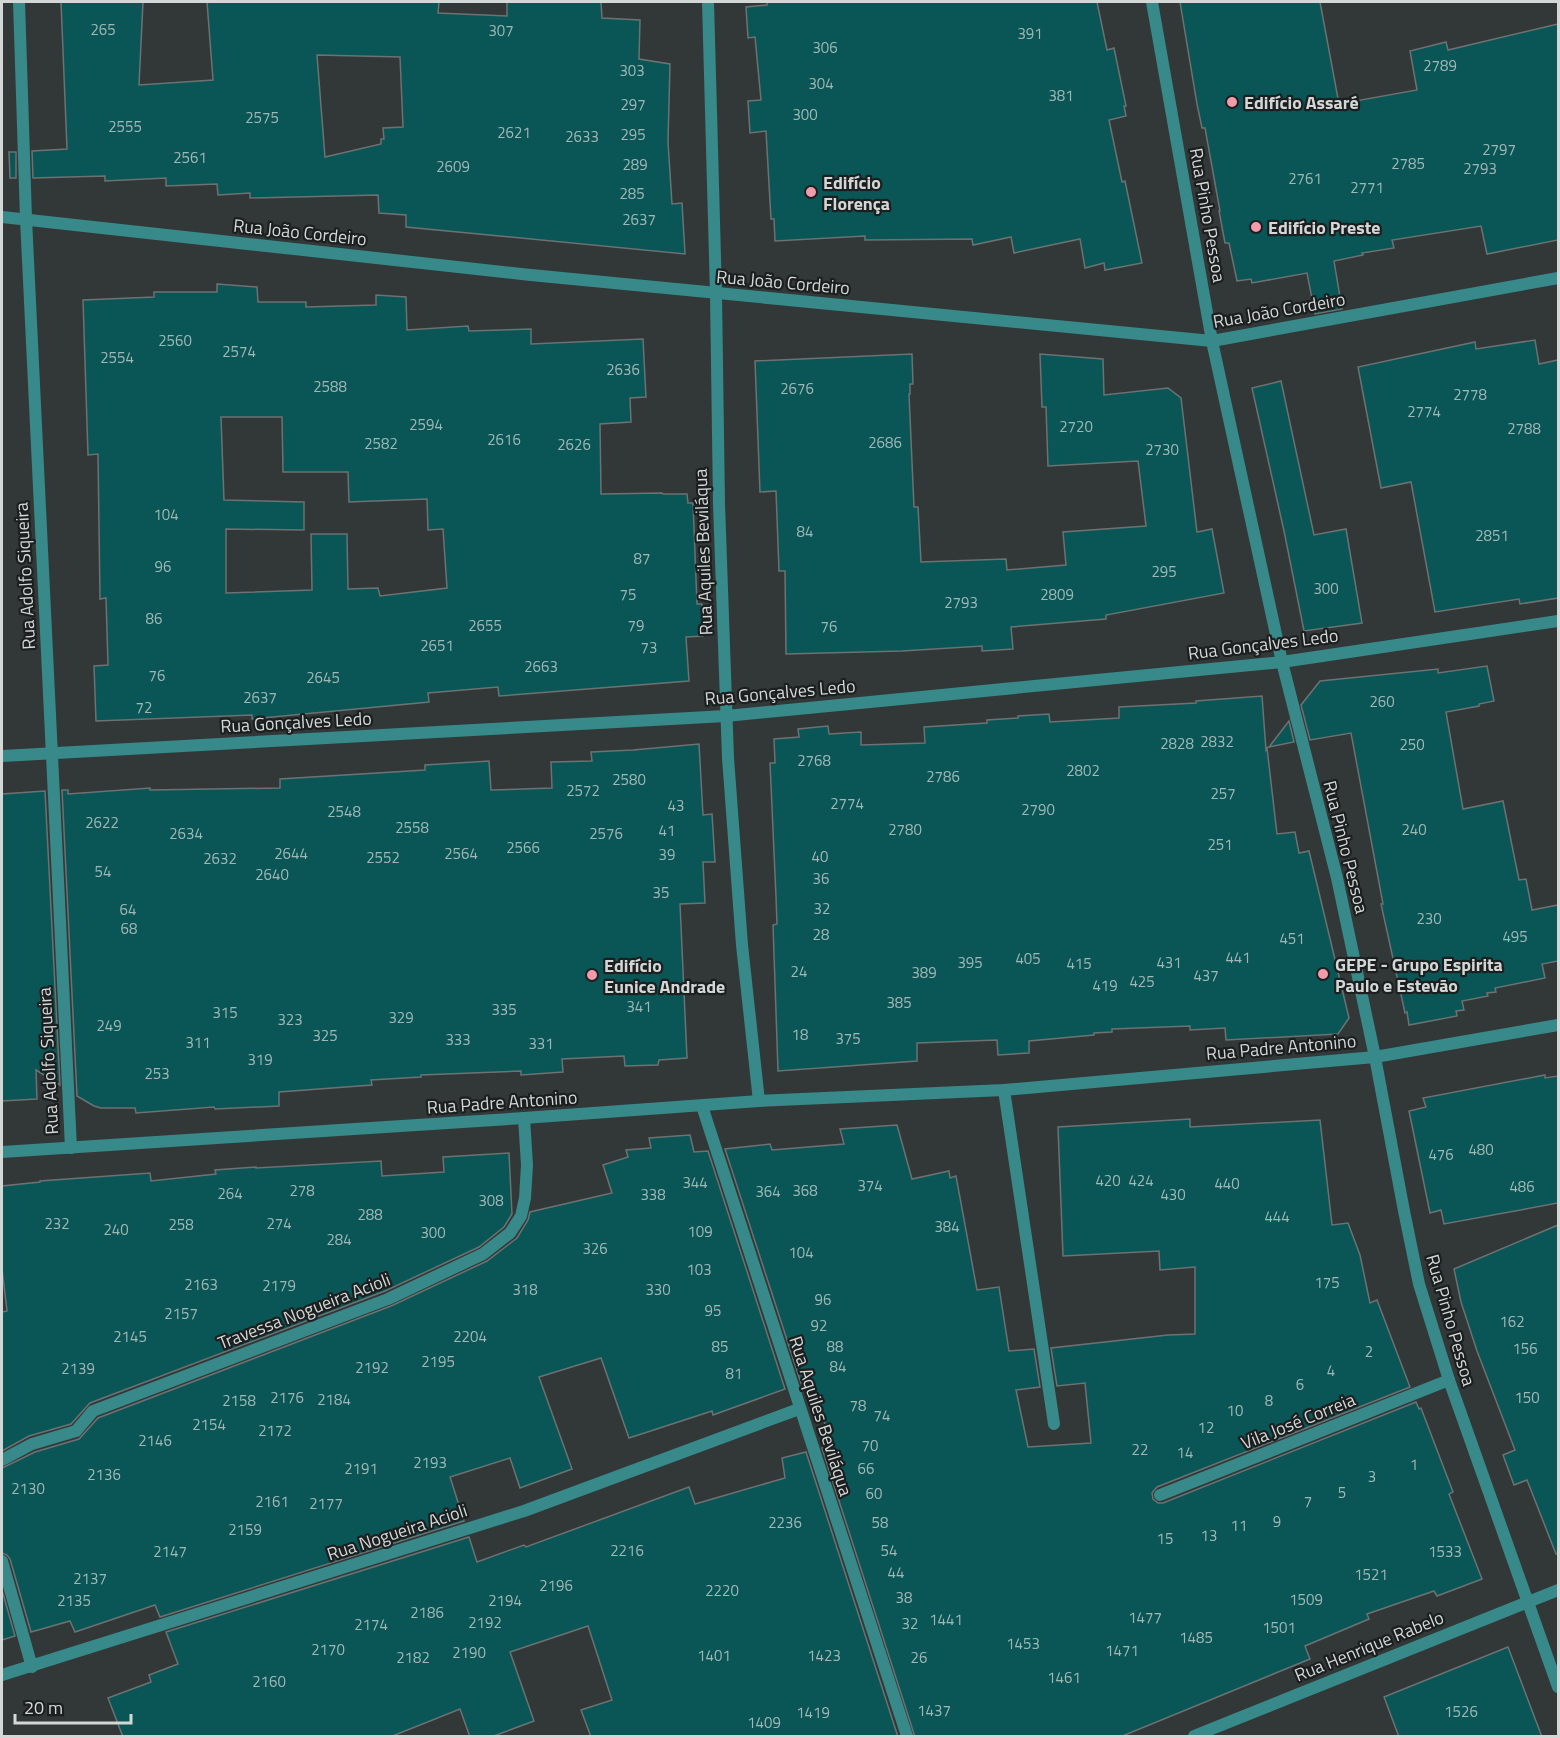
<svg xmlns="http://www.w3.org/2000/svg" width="1560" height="1738" viewBox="0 0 1560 1738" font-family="'Titillium Web',sans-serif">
<rect width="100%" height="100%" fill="#323838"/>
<g fill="#0a5657" stroke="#6c7272" stroke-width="1.5" fill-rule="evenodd">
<path d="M61,2h82l-4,83 74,-5 -6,-78h232l-1,11 69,3v-14h94l1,16 38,2 -1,39 31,5 -2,78 4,62 10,-1 3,51 -279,-27v-12l-27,-2 -1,-18 -128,3v-5l-32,2 -1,-11 -51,2v-8l-61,3v-5l-72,2 -1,-27 35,-2zM317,55l83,2 3,70 -20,1 1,11h-3v5l-56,13z"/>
<polygon points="767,2 1097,2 1107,50 1114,48 1126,106 1124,106 1126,116 1109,120 1122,182 1125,181 1142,263 1105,270 1104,263 1085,268 1080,239 1014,253 1011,237 973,245 972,239 865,240 865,236 775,241 774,219 771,219 766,131 750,133 748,101 761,100 755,37 748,38 746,7 767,5"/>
<polygon points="1180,2 1320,2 1339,104 1417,90 1410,51 1446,42 1448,50 1558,24 1558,240 1487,254 1481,226 1392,240 1394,248 1362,253 1363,255 1334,261 1342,309 1315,314 1307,273 1252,283 1251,279 1237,281 1229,243 1225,243 1219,211 1220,211 1205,128 1202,128 1197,104"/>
<polygon points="9,152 16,152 16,178 10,178"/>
<path d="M217,284l40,3 1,15h48v5l70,-2v-10l30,2 1,33 61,-4 1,5 62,-2v15l112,-5 3,58 -16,1 1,24 -31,2 1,70 61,-1 1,1h24l1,9h5l4,101h5l1,32 -17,1 3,44 -190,15 -1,-9 -70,6 1,9 -177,17v-4l-156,6 -2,-55 14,-1 -2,-67 -6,1 -2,-145 -10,1 -5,-155 71,-3v-5h63zM221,417h61l1,55h65l1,30 78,-3 1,31 15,-1 4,59 -67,8 -2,-8 -30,1 -1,-55h-36l1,56 -86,3v-64l78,1v-28l-80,-2z"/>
<polygon points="1535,340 1539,364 1558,360 1558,598 1520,604 1519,599 1435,612 1411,482 1381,488 1358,367 1475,342 1476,349"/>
<polygon points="912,354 913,384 910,384 910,394 909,394 914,507 918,507 921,562 1006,559 1007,570 1066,565 1063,532 1146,526 1138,461 1048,466 1046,407 1042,407 1040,354 1103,359 1104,395 1168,388 1181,398 1197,532 1212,529 1224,593 1106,615 1106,619 1011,627 1013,649 982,651 982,646 902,651 786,654 785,571 779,571 776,491 760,492 755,361"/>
<polygon points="1281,381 1314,535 1346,529 1362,623 1304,631 1284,531 1252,388"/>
<polygon points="1487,666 1494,701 1479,704 1479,706 1446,712 1463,809 1503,801 1519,880 1526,879 1532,910 1558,905 1558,961 1542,964 1545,978 1495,988 1496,992 1487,993 1488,996 1462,1001 1464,1010 1456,1011 1457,1016 1409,1025 1407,1012 1405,1013 1381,904 1383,904 1351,733 1310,740 1301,705 1320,681 1438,669 1438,673"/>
<polygon points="1262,696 1266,750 1267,748 1277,834 1295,832 1299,853 1309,851 1349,1018 1338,1034 1226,1040 1225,1028 1190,1030 1190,1026 1112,1029 1112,1032 1094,1033 1094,1035 1029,1041 1029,1053 998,1055 997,1040 917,1043 917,1061 778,1071 773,925 777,924 776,897 770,763 775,763 774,739 799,737 798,729 828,726 829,734 861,732 861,745 925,743 924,727 987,723 987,720 1018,718 1018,716 1049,714 1050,722 1119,718 1119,707 1196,703 1196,701"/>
<polygon points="1289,721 1294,742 1269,747"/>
<polygon points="699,744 703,815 712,814 715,862 703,862 705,903 680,904 687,1058 659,1060 658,1065 625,1066 624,1056 562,1059 563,1072 521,1075 521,1071 421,1075 421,1077 371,1080 372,1085 279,1092 279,1106 215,1109 214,1107 136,1113 135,1108 101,1108 94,1106 77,1096 62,790 68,790 68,794 150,788 150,790 280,788 280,779 425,770 425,765 489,761 491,790 552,788 551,762 592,761 591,752 633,750"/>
<polygon points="45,791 60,1085 36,1070 37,1099 2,1101 2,794"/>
<polygon points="1545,1075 1545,1078 1558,1076 1558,1203 1444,1224 1441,1210 1430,1213 1409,1111 1426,1107 1423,1098"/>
<polygon points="1190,1119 1190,1127 1320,1120 1332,1225 1348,1223 1360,1255 1370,1303 1377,1300 1410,1387 1157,1487 1152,1493 1153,1499 1158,1503 1163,1503 1416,1402 1419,1409 1421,1408 1453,1492 1449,1494 1482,1579 1437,1596 1434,1591 1367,1614 1369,1619 1305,1646 1310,1659 1120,1737 915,1737 822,1448 832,1445 810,1379 801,1383 725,1149 770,1144 772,1150 844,1144 840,1129 897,1125 912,1179 949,1171 950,1178 956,1176 977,1290 999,1287 1009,1351 1034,1349 1040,1387 1016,1390 1028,1447 1091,1443 1085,1383 1057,1386 1051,1348 1168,1335 1195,1334 1195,1267 1160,1270 1159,1251 1063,1256 1058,1127"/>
<polygon points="690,1135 694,1152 708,1151 785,1389 713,1415 712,1411 629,1438 601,1358 539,1377 572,1469 520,1488 510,1458 450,1477 464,1521 160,1617 155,1605 75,1632 70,1621 31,1632 10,1559 7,1555 2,1553 2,1468 35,1452 79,1439 98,1418 391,1306 487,1261 517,1238 528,1220 530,1212 612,1193 603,1165 628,1157 626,1150 651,1148 649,1138"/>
<polygon points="509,1153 512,1214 504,1227 479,1247 385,1291 90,1403 71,1424 29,1436 2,1451 2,1312 7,1311 2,1269 2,1186 40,1182 40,1181 150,1173 151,1181 216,1174 215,1170 256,1167 256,1168 381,1161 382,1176 444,1172 443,1157"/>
<polygon points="1558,1225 1558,1554 1556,1554 1527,1480 1514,1485 1503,1455 1515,1450 1477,1351 1461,1302 1454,1269"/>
<polygon points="806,1452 898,1737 591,1737 581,1710 612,1700 588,1626 510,1652 534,1721 491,1737 470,1737 460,1709 390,1737 123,1737 108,1698 151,1682 149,1675 178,1664 166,1632 469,1537 477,1562 524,1545 526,1547 689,1487 695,1504 785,1478 782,1458"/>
<polygon points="2,1590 15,1636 2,1640"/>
<polygon points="1508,1647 1542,1737 1399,1737 1384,1697"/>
</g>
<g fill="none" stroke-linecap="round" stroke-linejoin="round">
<g stroke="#388989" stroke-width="12">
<polyline points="19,2 26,219 71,1148"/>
<polyline points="708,2 716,294 719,504 728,758 742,945 759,1101"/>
<polyline points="1152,2 1212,341 1282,662 1337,878 1375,1057 1404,1211 1419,1284 1449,1380 1558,1687"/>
<polyline points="2,756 726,716 1282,662 1558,621"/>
<polyline points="1004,1090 1054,1424"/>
<polyline points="702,1106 907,1736"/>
<polyline points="2,1152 524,1118 759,1101 1004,1090 1375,1057 1558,1025"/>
<polyline points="2,1460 32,1444 76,1431 93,1411 388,1299 483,1254 510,1233 521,1216 525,1198 527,1165 524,1118"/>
<polyline points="1160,1495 1449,1380"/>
<polyline points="2,1561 32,1667"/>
<polyline points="2,1675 524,1511 799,1409"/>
<polyline points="1194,1736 1558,1590"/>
</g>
<polyline stroke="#388989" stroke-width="12" points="2,217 531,275 1212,341 1558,278"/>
</g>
<g fill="#f39aab" stroke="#1c1f1f" stroke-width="2">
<circle cx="1232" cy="102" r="6"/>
<circle cx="811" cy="192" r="6"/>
<circle cx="1256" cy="227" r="6"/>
<circle cx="1323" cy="974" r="6"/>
<circle cx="592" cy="975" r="6"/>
</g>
<g text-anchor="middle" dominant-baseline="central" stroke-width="4.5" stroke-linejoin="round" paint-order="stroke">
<g font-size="15" fill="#a1b7b6">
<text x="103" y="29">265</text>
<text x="501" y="30">307</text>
<text x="1030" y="33">391</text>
<text x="825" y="47">306</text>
<text x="1440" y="65">2789</text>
<text x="632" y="70">303</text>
<text x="821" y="83">304</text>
<text x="1061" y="95">381</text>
<text x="633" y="104">297</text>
<text x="805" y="114">300</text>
<text x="262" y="117">2575</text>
<text x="125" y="126">2555</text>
<text x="514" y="132">2621</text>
<text x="633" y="134">295</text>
<text x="582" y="136">2633</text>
<text x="1499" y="149">2797</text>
<text x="190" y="157">2561</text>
<text x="1408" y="163">2785</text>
<text x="635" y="164">289</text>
<text x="453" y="166">2609</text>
<text x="1480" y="168">2793</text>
<text x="1305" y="178">2761</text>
<text x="1367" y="187">2771</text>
<text x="632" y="193">285</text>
<text x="639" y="219">2637</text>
<text x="175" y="340">2560</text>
<text x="239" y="351">2574</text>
<text x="117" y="357">2554</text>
<text x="623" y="369">2636</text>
<text x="330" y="386">2588</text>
<text x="797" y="388">2676</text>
<text x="1470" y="394">2778</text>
<text x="1424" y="411">2774</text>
<text x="426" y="424">2594</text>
<text x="1076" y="426">2720</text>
<text x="1524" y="428">2788</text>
<text x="504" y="439">2616</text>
<text x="885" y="442">2686</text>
<text x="381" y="443">2582</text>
<text x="574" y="444">2626</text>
<text x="1162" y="449">2730</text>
<text x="166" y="514">104</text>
<text x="805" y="531">84</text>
<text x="1492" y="535">2851</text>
<text x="642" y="558">87</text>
<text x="163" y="566">96</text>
<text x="1164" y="571">295</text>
<text x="1326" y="588">300</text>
<text x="628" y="594">75</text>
<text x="1057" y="594">2809</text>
<text x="961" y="602">2793</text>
<text x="154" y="618">86</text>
<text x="485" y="625">2655</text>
<text x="636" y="625">79</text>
<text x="829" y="626">76</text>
<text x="437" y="645">2651</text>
<text x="649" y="647">73</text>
<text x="541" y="666">2663</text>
<text x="157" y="675">76</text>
<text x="323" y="677">2645</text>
<text x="260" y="697">2637</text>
<text x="1382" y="701">260</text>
<text x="144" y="707">72</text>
<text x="1217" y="741">2832</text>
<text x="1177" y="743">2828</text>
<text x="1412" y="744">250</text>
<text x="814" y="760">2768</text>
<text x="1083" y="770">2802</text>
<text x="943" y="776">2786</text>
<text x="629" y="779">2580</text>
<text x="583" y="790">2572</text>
<text x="1223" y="793">257</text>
<text x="847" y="803">2774</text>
<text x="676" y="805">43</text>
<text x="1038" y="809">2790</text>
<text x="344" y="811">2548</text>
<text x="102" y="822">2622</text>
<text x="412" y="827">2558</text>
<text x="905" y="829">2780</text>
<text x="1414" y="829">240</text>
<text x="667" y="830">41</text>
<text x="186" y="833">2634</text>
<text x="606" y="833">2576</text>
<text x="1220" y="844">251</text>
<text x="523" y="847">2566</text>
<text x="291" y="853">2644</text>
<text x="461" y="853">2564</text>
<text x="667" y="854">39</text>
<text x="820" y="856">40</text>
<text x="383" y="857">2552</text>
<text x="220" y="858">2632</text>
<text x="103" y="871">54</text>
<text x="272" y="874">2640</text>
<text x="821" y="878">36</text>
<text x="661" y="892">35</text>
<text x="822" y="908">32</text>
<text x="128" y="909">64</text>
<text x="1429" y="918">230</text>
<text x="129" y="928">68</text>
<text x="821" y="934">28</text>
<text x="1515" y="936">495</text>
<text x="1292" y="938">451</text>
<text x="1238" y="957">441</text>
<text x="1028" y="958">405</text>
<text x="970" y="962">395</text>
<text x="1169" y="962">431</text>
<text x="1079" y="963">415</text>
<text x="799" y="971">24</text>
<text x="924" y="972">389</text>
<text x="1206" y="975">437</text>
<text x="1142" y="981">425</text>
<text x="1105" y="985">419</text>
<text x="899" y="1002">385</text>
<text x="639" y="1006">341</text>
<text x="504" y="1009">335</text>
<text x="225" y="1012">315</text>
<text x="401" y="1017">329</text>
<text x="290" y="1019">323</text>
<text x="109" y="1025">249</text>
<text x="800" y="1034">18</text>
<text x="325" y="1035">325</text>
<text x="848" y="1038">375</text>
<text x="458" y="1039">333</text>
<text x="198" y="1042">311</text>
<text x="541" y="1043">331</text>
<text x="260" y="1059">319</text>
<text x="157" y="1073">253</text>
<text x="1481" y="1149">480</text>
<text x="1441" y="1154">476</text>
<text x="1108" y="1180">420</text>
<text x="1141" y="1180">424</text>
<text x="695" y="1182">344</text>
<text x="1227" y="1183">440</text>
<text x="870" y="1185">374</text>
<text x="1522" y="1186">486</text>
<text x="302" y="1190">278</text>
<text x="805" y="1190">368</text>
<text x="768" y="1191">364</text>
<text x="230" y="1193">264</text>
<text x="653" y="1194">338</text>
<text x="1173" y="1194">430</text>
<text x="491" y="1200">308</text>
<text x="370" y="1214">288</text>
<text x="1277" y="1216">444</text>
<text x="57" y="1223">232</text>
<text x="279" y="1223">274</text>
<text x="181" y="1224">258</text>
<text x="947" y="1226">384</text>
<text x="116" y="1229">240</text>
<text x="700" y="1231">109</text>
<text x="433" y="1232">300</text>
<text x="339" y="1239">284</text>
<text x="595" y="1248">326</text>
<text x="801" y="1252">104</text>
<text x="699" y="1269">103</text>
<text x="1327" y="1282">175</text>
<text x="201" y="1284">2163</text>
<text x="279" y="1285">2179</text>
<text x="525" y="1289">318</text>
<text x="658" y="1289">330</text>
<text x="823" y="1299">96</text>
<text x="713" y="1310">95</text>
<text x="181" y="1313">2157</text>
<text x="1512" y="1321">162</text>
<text x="819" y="1325">92</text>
<text x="130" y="1336">2145</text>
<text x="470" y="1336">2204</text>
<text x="720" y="1346">85</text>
<text x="835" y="1346">88</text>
<text x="1525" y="1348">156</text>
<text x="1369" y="1351">2</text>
<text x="438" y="1361">2195</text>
<text x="838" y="1366">84</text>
<text x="372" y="1367">2192</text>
<text x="78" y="1368">2139</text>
<text x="1331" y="1370">4</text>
<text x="734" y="1373">81</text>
<text x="1300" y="1384">6</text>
<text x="287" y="1397">2176</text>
<text x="1527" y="1397">150</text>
<text x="334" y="1399">2184</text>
<text x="239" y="1400">2158</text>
<text x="1269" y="1400">8</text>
<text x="858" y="1405">78</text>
<text x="1235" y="1410">10</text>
<text x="882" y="1415">74</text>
<text x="209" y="1424">2154</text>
<text x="1206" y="1427">12</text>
<text x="275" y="1430">2172</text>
<text x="155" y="1440">2146</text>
<text x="870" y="1445">70</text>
<text x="1140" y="1449">22</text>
<text x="1185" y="1452">14</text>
<text x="430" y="1462">2193</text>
<text x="1414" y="1464">1</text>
<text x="361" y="1468">2191</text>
<text x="866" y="1468">66</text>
<text x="104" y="1474">2136</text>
<text x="1372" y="1476">3</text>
<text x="28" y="1488">2130</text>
<text x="1342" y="1492">5</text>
<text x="874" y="1493">60</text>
<text x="272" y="1501">2161</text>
<text x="1308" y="1501">7</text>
<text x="326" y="1503">2177</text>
<text x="1277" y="1521">9</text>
<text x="785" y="1522">2236</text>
<text x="880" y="1522">58</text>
<text x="1239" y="1525">11</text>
<text x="245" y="1529">2159</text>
<text x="1209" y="1535">13</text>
<text x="1165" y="1538">15</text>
<text x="627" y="1550">2216</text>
<text x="889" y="1550">54</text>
<text x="170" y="1551">2147</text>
<text x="1445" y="1551">1533</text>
<text x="896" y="1572">44</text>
<text x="1371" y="1574">1521</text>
<text x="90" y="1578">2137</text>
<text x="556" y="1585">2196</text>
<text x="722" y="1590">2220</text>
<text x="904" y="1597">38</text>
<text x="1306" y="1599">1509</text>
<text x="74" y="1600">2135</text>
<text x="505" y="1600">2194</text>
<text x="427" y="1612">2186</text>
<text x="1145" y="1617">1477</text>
<text x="946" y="1619">1441</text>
<text x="485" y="1622">2192</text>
<text x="910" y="1623">32</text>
<text x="371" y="1624">2174</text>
<text x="1279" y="1627">1501</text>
<text x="1196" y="1637">1485</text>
<text x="1023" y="1643">1453</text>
<text x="328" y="1649">2170</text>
<text x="1122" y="1650">1471</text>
<text x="469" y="1652">2190</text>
<text x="714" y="1655">1401</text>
<text x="824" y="1655">1423</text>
<text x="413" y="1657">2182</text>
<text x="919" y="1657">26</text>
<text x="1064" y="1677">1461</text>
<text x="269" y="1681">2160</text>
<text x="934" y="1710">1437</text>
<text x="1461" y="1711">1526</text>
<text x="813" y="1712">1419</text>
<text x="764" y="1722">1409</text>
</g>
<g font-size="18" font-weight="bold" fill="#d3d7d6" stroke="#1c1f1f" text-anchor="start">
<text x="1244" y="102">Edifício Assaré</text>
<text x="823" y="182">Edifício<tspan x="823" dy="21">Florença</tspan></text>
<text x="1268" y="227">Edifício Preste</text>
<text x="1335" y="964">GEPE - Grupo Espirita<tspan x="1335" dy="21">Paulo e Estevão</tspan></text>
<text x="604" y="965">Edifício<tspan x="604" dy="21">Eunice Andrade</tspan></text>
</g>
<g font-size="18" fill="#d3d7d6" stroke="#1c1f1f">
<text transform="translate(1208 215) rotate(80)">Rua Pinho Pessoa</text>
<text transform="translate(300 232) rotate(6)">Rua João Cordeiro</text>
<text transform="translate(783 282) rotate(5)">Rua João Cordeiro</text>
<text transform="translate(1279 310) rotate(-10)">Rua João Cordeiro</text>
<text transform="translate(703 552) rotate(-92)">Rua Aquiles Beviláqua</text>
<text transform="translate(25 576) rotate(-93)">Rua Adolfo Siqueira</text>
<text transform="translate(1263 644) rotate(-7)">Rua Gonçalves Ledo</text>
<text transform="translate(780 692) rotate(-5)">Rua Gonçalves Ledo</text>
<text transform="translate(296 722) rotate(-3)">Rua Gonçalves Ledo</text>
<text transform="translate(1346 847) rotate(76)">Rua Pinho Pessoa</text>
<text transform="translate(1281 1047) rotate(-5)">Rua Padre Antonino</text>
<text transform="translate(48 1061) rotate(-93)">Rua Adolfo Siqueira</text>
<text transform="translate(502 1102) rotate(-4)">Rua Padre Antonino</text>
<text transform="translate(304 1311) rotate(-21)">Travessa Nogueira Acioli</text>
<text transform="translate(1451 1320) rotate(74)">Rua Pinho Pessoa</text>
<text transform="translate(821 1416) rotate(72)">Rua Aquiles Beviláqua</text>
<text transform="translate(1298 1421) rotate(-22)">Vila José Correia</text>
<text transform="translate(397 1532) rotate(-18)">Rua Nogueira Acioli</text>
<text transform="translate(1369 1646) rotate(-22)">Rua Henrique Rabelo</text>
</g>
</g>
<rect width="1560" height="1738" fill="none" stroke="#d3d7d6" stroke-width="6"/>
<path d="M15 1714v9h116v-9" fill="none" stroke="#d3d7d6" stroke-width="3"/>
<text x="24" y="1714" font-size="18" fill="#d3d7d6" stroke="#1c1f1f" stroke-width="4.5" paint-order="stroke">20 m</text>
</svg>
